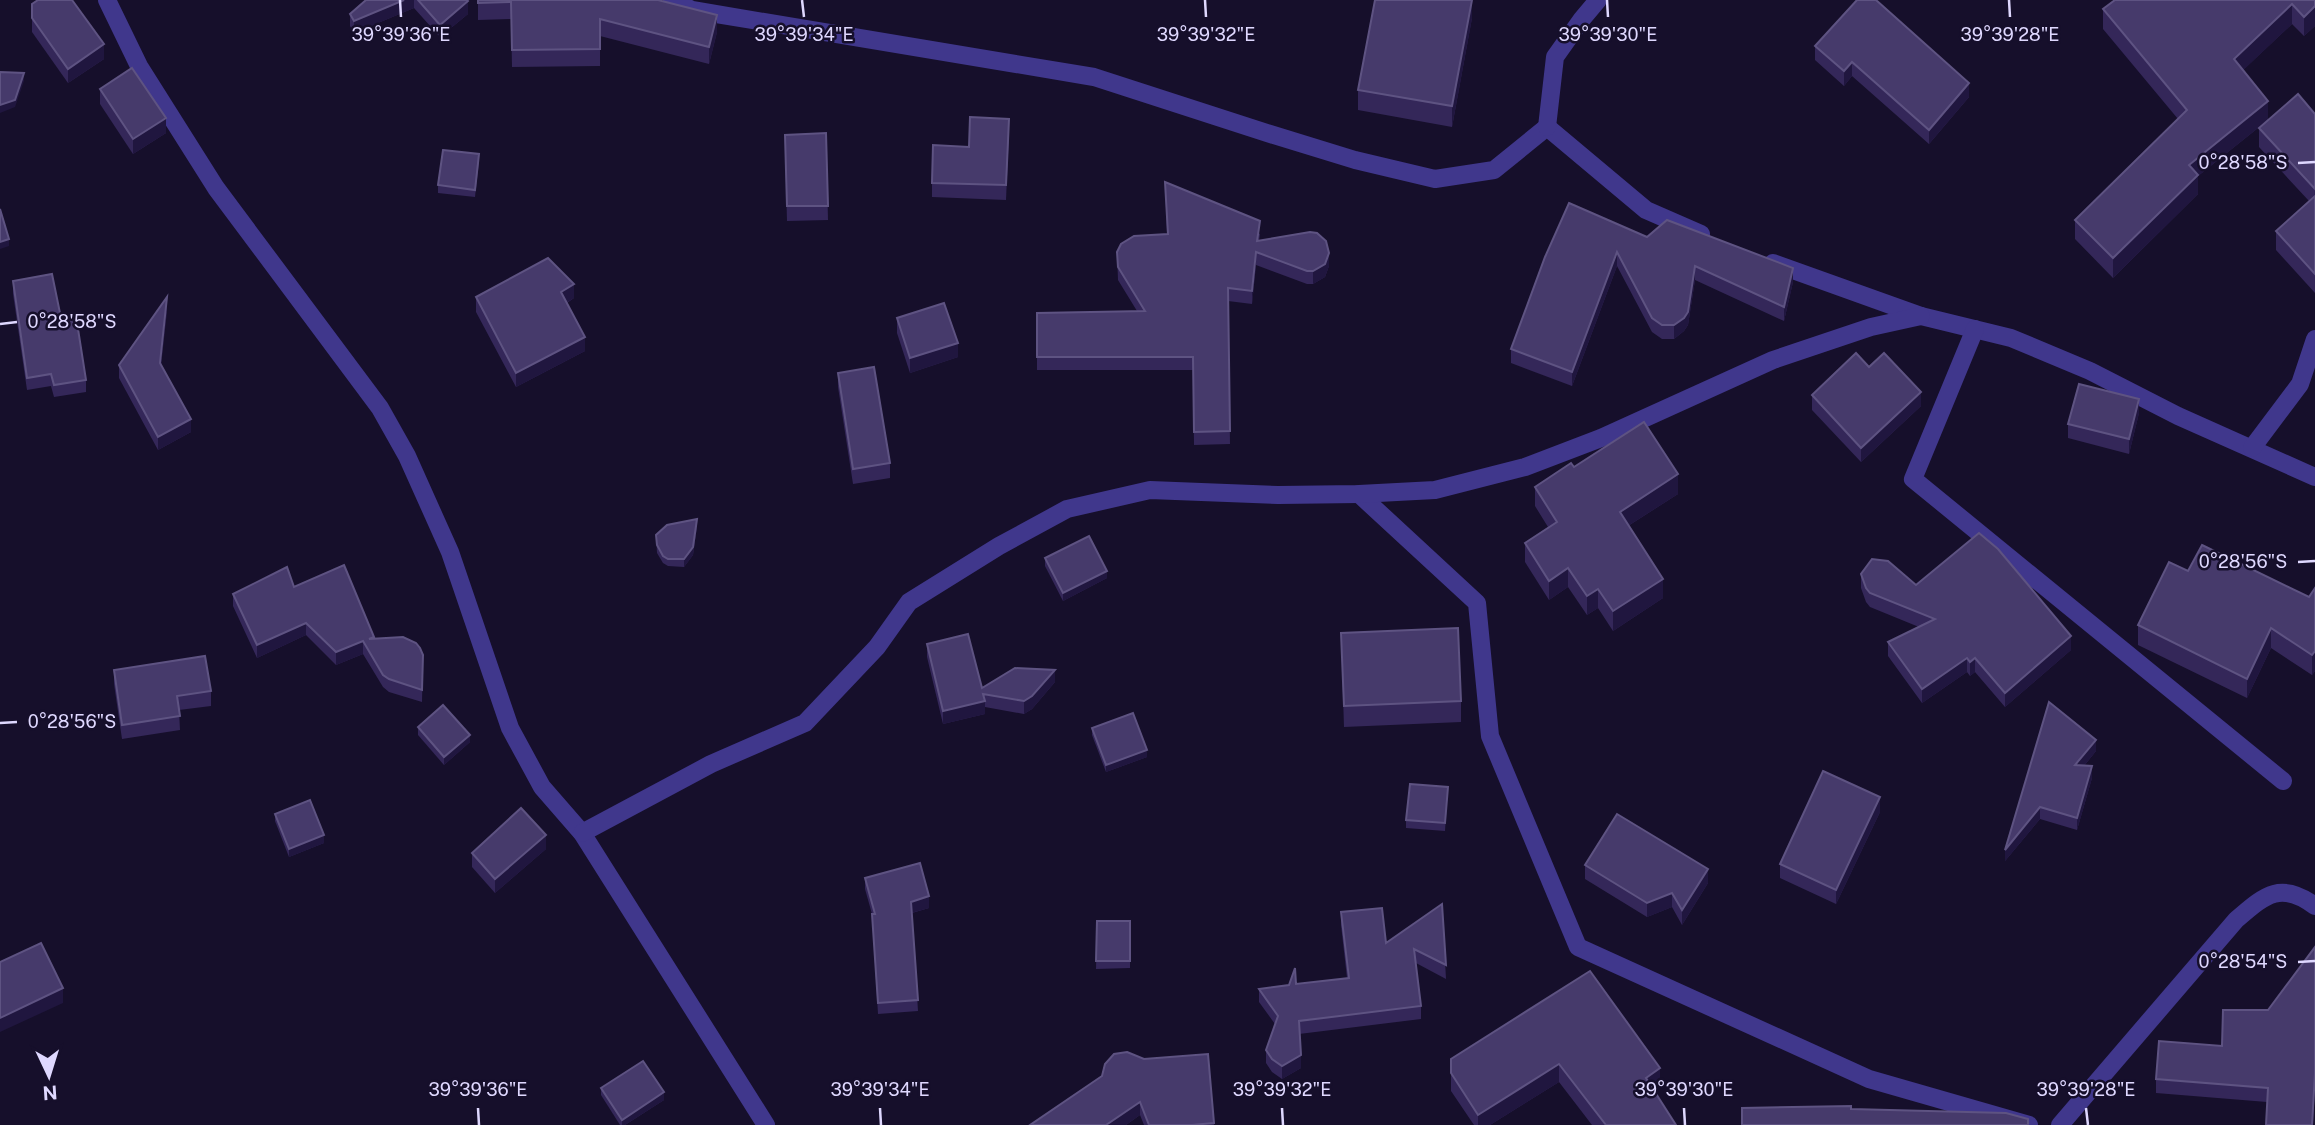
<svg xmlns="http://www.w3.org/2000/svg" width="2315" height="1125" viewBox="0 0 2315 1125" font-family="'Public Sans',sans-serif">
<rect width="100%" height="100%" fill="#160f2b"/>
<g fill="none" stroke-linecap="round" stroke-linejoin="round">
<g stroke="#40378c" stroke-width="18">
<polyline points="107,0 139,66 216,188 380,408 407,456 450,552 510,728 542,787 582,833 766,1125"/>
<polyline points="672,0 692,10 1094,77 1267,133 1355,160 1435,179 1494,170 1547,127 1646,210 1701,234"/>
<polyline points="1547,127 1555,57 1582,19 1598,0"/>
<polyline points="1773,263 1921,316 2011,338 2090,371 2178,416 2315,477"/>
<polyline points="1975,329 1913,479 2283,781"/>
<polyline points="2252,448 2300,384 2315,339"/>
<polyline points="1359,494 1477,603 1490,736 1578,947 1869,1079 2029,1125"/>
<polyline points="582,833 711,764 805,723 877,647 909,602 999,546 1067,509 1150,490 1278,495 1359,494 1435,490 1525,467 1601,438 1773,360 1871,327 1921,316"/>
<path d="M2060,1125l176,-205c28,-24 44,-40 79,-14"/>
</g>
</g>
<g fill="#342759">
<polygon points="366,0 467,0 468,14 440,37 414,8 354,33 350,26 350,14"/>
<polygon points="478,0 658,0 717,32 709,64 600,36 600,66 512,67 511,19 478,20"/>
<polygon points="2315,0 2315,26 2304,36 2292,24 2243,70 2268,120 2198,176 2198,194 2113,278 2075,239 2075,220 2178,119 2103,29 2103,9"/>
<polygon points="32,4 104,59 68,83 32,32"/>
<polygon points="1472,18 1452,127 1358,110 1358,90"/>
<polygon points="1815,46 1969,97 1929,144 1852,76 1844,86 1815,60"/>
<polygon points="100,89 166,133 133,154 100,104"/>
<polygon points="2315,114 2315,293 2276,250 2276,231 2309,201 2259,147 2259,128"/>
<polygon points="826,133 828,220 787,221 785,149"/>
<polygon points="1009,133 1006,200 932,197 932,183"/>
<polygon points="479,161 475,197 438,193 438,185"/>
<polygon points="1165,182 1260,234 1259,241 1329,266 1325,277 1313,284 1307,284 1256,265 1252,304 1228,301 1230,444 1194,445 1193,370 1037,370 1037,313 1137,311 1118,280 1117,252 1167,234"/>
<polygon points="1647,237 1793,282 1784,321 1695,280 1688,325 1684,331 1674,339 1662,339 1652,332 1617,266 1572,386 1511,363 1511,349 1545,257"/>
<polygon points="13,281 61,318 86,380 86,392 54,397 51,386 27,390 13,294"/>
<polygon points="476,297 574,298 567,303 585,351 516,387 476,312"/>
<polygon points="167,311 161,365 191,432 158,450 119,378 119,365"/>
<polygon points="897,318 958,357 910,373 897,333"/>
<polygon points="1869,367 1921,406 1861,462 1812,410 1812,395"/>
<polygon points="838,373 890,463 890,478 853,484 838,387"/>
<polygon points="2139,413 2129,454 2068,438 2068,424"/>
<polygon points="1574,467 1678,494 1628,526 1663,598 1613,631 1598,608 1587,615 1568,587 1549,600 1525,562 1525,543 1548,527 1535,506 1535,487"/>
<polygon points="697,526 693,555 684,567 668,566 663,563 657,553 656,535"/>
<polygon points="1045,558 1107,578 1063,601 1045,566"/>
<polygon points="2188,571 2309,597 2315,588 2315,671 2312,675 2271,648 2247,698 2138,645 2138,625"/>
<polygon points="1861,574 1916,585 2071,650 2005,707 1975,672 1970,676 1967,672 1922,703 1888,656 1888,642 1919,627 1870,607 1866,602 1861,588"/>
<polygon points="294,587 374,639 423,655 422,702 389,692 383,687 363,654 336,665 306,635 257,658 233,606 233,594"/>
<polygon points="1341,633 1461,701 1461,722 1344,727"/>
<polygon points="927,644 982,688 1055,682 1032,709 1024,714 985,707 985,714 943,724 927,657"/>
<polygon points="114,670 211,691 211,706 179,710 180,730 122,739 114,684"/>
<polygon points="2049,702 2096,751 2084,766 2092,778 2077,830 2040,819 2005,861"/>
<polygon points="418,727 470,742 444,765 418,735"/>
<polygon points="1092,728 1147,757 1106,772 1092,735"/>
<polygon points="1448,787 1445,831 1406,828 1406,820"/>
<polygon points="1880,812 1836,904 1780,878 1780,864"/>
<polygon points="275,814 324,843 289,857 275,821"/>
<polygon points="546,849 495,893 472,867 472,853"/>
<polygon points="1585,865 1708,883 1682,925 1672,907 1647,917 1585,879"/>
<polygon points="865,878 929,908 912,913 918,1011 878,1014 872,914 865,889"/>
<polygon points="1442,904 1446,979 1416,963 1421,1006 1421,1019 1299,1034 1301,1068 1282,1079 1272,1072 1266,1063 1266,1050 1275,1024 1259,1002 1259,989 1347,978 1341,925 1341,912 1386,943"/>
<polygon points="1097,921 1130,921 1130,968 1096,969"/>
<polygon points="2315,947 2315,1087 2313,1125 2267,1102 2156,1093 2156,1079 2222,1046 2268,1010"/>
<polygon points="1590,971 1660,1085 1654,1090 1676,1125 1592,1125 1559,1082 1490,1125 1474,1125 1451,1091 1451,1059"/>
<polygon points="1208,1054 1214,1125 1144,1125 1140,1115 1126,1125 1030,1125 1144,1059"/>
<polygon points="601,1088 664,1100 625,1125 620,1125 601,1095"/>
</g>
<g fill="#20163f">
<polygon points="404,0 414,0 414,8 354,33 354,21"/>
<polygon points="1472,0 1472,18 1452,127 1452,106"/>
<polygon points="468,1 468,14 440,37 440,25"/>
<polygon points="2292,4 2292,24 2234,79 2234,59"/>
<polygon points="2315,6 2315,26 2304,36 2304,17"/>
<polygon points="717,15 717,32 709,64 709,47"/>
<polygon points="104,44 104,59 68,83 68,69"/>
<polygon points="1852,62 1852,76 1844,86 1844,71"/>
<polygon points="24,73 24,81 15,107 0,113 0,105"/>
<polygon points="1969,83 1969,97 1929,144 1929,130"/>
<polygon points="2268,101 2268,120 2198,176 2198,194 2113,278 2113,258 2189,165"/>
<polygon points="166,118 166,133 133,154 133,139"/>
<polygon points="9,239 9,246 0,249 0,242"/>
<polygon points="1256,252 1256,265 1252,304 1252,291"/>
<polygon points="1617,252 1617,266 1572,386 1572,372"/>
<polygon points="1329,253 1329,266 1325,277 1313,284 1313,271"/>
<polygon points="1695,266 1695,280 1688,325 1684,331 1674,339 1674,325"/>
<polygon points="1793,268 1793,282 1784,321 1784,307"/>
<polygon points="574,284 574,298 561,306 561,292"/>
<polygon points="167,297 167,311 160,376 160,363"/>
<polygon points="585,337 585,351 516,387 516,373"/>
<polygon points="958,343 958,357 910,373 910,358"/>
<polygon points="1921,392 1921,406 1861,462 1861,448"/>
<polygon points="2139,399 2139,413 2129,454 2129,439"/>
<polygon points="191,419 191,432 158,450 158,437"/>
<polygon points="1678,474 1678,494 1620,531 1620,512"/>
<polygon points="697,519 697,526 693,555 684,567 684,559"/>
<polygon points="1568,568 1568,587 1549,600 1549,581"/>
<polygon points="1107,571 1107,578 1063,601 1063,593"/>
<polygon points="1663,579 1663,598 1613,631 1613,611"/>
<polygon points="1598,589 1598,608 1587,615 1587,596"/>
<polygon points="306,623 306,635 257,658 257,645"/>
<polygon points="2271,628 2271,648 2247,698 2247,679"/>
<polygon points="2071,636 2071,650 2005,707 2005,693"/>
<polygon points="363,641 363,654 336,665 336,652"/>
<polygon points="2315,651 2315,671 2312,675 2312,655"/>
<polygon points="1967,658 1967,672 1922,703 1922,689"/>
<polygon points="1975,658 1975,672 1970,676 1970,662"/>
<polygon points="1055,670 1055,682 1032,709 1024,714 1024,701"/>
<polygon points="985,701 985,714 943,724 943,711"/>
<polygon points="470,735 470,742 444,765 444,757"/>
<polygon points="2096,740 2096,751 2075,777 2075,765"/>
<polygon points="1147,750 1147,757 1106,772 1106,765"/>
<polygon points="2092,766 2092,778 2077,830 2077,818"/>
<polygon points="1880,797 1880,812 1836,904 1836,890"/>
<polygon points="2040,807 2040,819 2005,861 2005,850"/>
<polygon points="324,835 324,843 289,857 289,849"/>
<polygon points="546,835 546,849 495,893 495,879"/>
<polygon points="1708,869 1708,883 1682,925 1682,910"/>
<polygon points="1672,893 1672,907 1647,917 1647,903"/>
<polygon points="929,896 929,908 911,913 911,902"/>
<polygon points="63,988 63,1003 0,1032 0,1018"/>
<polygon points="1301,1055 1301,1068 1282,1079 1282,1066"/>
<polygon points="1559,1064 1559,1082 1490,1125 1478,1125 1478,1115"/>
<polygon points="1660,1068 1660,1085 1646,1096 1646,1078"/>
<polygon points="664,1092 664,1100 625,1125 622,1125 622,1120"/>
<polygon points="1140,1102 1140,1115 1126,1125 1106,1125"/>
</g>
<g fill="#463a6b" stroke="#5e5382" stroke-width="2">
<polygon points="38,0 72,0 104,44 68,69 32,18 32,4"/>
<polygon points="366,0 404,0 354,21 350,14"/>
<polygon points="418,0 467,0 468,1 440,25"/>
<polygon points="478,0 658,0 717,15 709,47 600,19 600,49 512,50 511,2 478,3"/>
<polygon points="1375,0 1472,0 1452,106 1358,90"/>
<polygon points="1857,0 1876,0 1969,83 1929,130 1852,62 1844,71 1815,46"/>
<polygon points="2115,0 2315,0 2315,6 2304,17 2292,4 2234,59 2268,101 2189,165 2198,175 2113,258 2075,220 2187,110 2103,9"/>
<polygon points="132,68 166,118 133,139 100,89"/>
<polygon points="0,72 24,73 15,100 0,105"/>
<polygon points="2298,94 2315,114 2315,189 2259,128"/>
<polygon points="970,117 1009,119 1006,185 932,183 933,145 969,147"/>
<polygon points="826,133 828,206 787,206 785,135"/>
<polygon points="443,150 479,154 475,190 438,185"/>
<polygon points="1165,182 1260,221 1257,241 1310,232 1317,233 1326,241 1329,253 1325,264 1313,271 1307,271 1256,252 1252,291 1228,288 1230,431 1194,432 1193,357 1037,357 1037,313 1145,311 1118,267 1117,252 1121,244 1134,236 1168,234"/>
<polygon points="2315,196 2315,274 2276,231"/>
<polygon points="1569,203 1647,237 1667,220 1793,268 1784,307 1695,266 1688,312 1684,318 1674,325 1662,325 1652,318 1617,252 1572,372 1511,349 1545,257"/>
<polygon points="0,209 9,239 0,242"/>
<polygon points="548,258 574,284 561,292 585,337 516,373 476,297"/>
<polygon points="52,274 61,318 76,316 86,380 54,385 51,374 27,378 13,281"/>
<polygon points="167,297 160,363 191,419 158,437 119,365"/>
<polygon points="944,303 958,343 910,358 897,318"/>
<polygon points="1856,353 1869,367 1884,353 1921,392 1861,448 1812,395"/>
<polygon points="874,367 890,463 853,469 838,373"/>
<polygon points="2079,384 2139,399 2129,439 2068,424"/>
<polygon points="1644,422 1678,474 1620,512 1663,579 1613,611 1598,589 1587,596 1568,568 1549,581 1525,543 1557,522 1535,487 1571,463 1574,467"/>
<polygon points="697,519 693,547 684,559 668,559 663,556 657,545 656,535 667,525"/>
<polygon points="1979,533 1998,549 2071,636 2005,693 1975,658 1970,662 1967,658 1922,689 1888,642 1935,619 1870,593 1866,588 1861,574 1872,559 1888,561 1916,585"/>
<polygon points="1089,536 1107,571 1063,593 1045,558"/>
<polygon points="2202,545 2309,597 2315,588 2315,651 2312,655 2271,628 2247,679 2138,625 2169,562 2188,571"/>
<polygon points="344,565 374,637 369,639 403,637 416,643 420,648 423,655 422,690 389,679 383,675 363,641 336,652 306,623 257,645 233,594 287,567 294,587"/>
<polygon points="1458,628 1461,701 1344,706 1341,633"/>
<polygon points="968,634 982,688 1015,668 1055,670 1032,696 1024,701 983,694 985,701 943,711 927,644"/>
<polygon points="205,656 211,691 177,696 180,716 122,725 114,670"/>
<polygon points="2049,702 2096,740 2075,765 2092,766 2077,818 2040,807 2005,850"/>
<polygon points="443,705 470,735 444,757 418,727"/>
<polygon points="1133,713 1147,750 1106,765 1092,728"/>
<polygon points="1823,771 1880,797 1836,890 1780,864"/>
<polygon points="1410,784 1448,787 1445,823 1406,820"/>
<polygon points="310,800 324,835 289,849 275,814"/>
<polygon points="521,808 546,835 495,879 472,853"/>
<polygon points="1617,814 1708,869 1682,910 1672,893 1647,903 1585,865"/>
<polygon points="920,863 929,896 911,902 918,1000 878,1003 872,914 875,914 865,878"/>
<polygon points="1442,904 1446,965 1414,949 1421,1006 1299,1021 1301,1055 1282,1066 1272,1059 1266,1050 1278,1016 1259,989 1289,985 1295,968 1296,984 1349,978 1341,912 1382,908 1386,943"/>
<polygon points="1097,921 1130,921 1130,961 1096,961"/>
<polygon points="41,943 63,988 0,1018 0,962"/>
<polygon points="2315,947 2315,1073 2312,1125 2266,1125 2268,1088 2156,1079 2159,1041 2222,1046 2223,1010 2268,1010"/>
<polygon points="1590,971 1660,1068 1646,1078 1676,1125 1606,1125 1559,1064 1478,1115 1451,1073 1451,1059"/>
<polygon points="1127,1052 1144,1059 1208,1054 1214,1123 1192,1125 1149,1125 1140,1102 1106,1125 1030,1125 1102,1076 1105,1064 1114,1054"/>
<polygon points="643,1061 664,1092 622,1120 601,1088"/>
<polygon points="1851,1106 1851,1109 2006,1113 2028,1119 2028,1125 1742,1125 1742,1108"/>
</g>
<path fill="none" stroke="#dfd8ff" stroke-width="2.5" d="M400,0l1,17M802,0l2,17M1205,0l1,17M1607,0l1,17M2009,0l1,17M2298,163l17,-1M0,324l17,-2M2298,562l17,-1M0,723l17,-1M2298,962l17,-1M478,1108l1,17M880,1108l1,17M1282,1108l1,17M1684,1108l1,17M2086,1108l2,17"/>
<g font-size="18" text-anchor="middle" fill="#dfd8ff" stroke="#160f2b" stroke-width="5" stroke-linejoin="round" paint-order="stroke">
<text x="401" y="41">39°39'36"E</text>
<text x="804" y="41">39°39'34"E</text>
<text x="1206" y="41">39°39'32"E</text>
<text x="1608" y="41">39°39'30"E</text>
<text x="2010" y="41">39°39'28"E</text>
<text x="2243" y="169">0°28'58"S</text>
<text x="72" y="328">0°28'58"S</text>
<text x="2243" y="568">0°28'56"S</text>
<text x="72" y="728">0°28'56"S</text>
<text x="2243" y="968">0°28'54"S</text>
<text x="478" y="1096">39°39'36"E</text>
<text x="880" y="1096">39°39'34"E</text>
<text x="1282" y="1096">39°39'32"E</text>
<text x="1684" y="1096">39°39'30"E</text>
<text x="2086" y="1096">39°39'28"E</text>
</g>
<g transform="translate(49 1076) rotate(176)" stroke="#160f2b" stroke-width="5" paint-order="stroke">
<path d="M0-5L12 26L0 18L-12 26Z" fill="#dfd8ff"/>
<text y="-10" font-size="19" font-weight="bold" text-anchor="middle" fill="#dfd8ff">N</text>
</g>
</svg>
